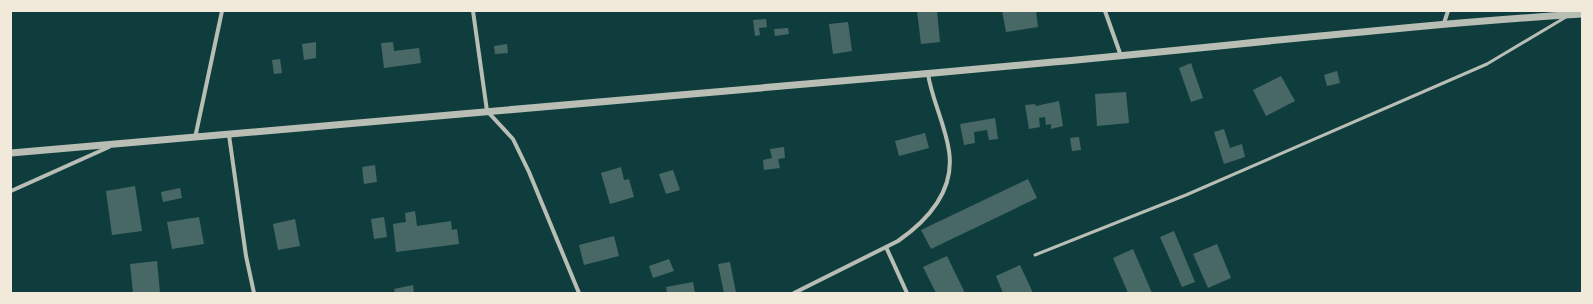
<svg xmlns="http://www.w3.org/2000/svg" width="1593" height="304" viewBox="0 0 1593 304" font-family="'Asap Condensed',sans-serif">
<rect width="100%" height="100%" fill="#0f3d3e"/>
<g fill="#486865">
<polygon points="917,11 937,11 940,42 921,44"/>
<polygon points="1002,11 1036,11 1038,27 1006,32"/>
<polygon points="766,19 767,27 759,28 760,35 755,36 753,20"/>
<polygon points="848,22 852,51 833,54 829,24"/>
<polygon points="788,28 789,34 775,36 774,29"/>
<polygon points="316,42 316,58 304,60 302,44"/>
<polygon points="393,42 394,51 419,48 421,63 384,68 381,43"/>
<polygon points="507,44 508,53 495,54 494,46"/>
<polygon points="280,59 282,73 274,74 272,60"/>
<polygon points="1191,63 1203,98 1191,102 1179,68"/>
<polygon points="1337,71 1340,83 1327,86 1324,75"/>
<polygon points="1281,76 1295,101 1266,116 1253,90"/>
<polygon points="1126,92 1129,123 1097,126 1095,94"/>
<polygon points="1059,101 1063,126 1051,129 1051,124 1046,125 1045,117 1039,118 1040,127 1029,129 1025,105 1035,104 1036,106"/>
<polygon points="995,118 998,139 989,140 987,130 974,132 975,143 964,145 960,124"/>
<polygon points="1224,129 1230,148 1242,144 1245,157 1224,164 1214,132"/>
<polygon points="925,133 929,148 899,156 895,141"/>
<polygon points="1079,137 1081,150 1072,151 1070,138"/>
<polygon points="784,147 785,158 778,159 780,168 764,170 763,160 772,158 770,149"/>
<polygon points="375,165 377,182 364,184 362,167"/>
<polygon points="621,167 624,180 629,179 634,197 610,204 601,173"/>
<polygon points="673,170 680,190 666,194 659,174"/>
<polygon points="1028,179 1037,198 931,249 921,230"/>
<polygon points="135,186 142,231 112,235 106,191"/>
<polygon points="180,188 182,198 163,202 161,192"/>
<polygon points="415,211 417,226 451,221 452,230 457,229 459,244 396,252 393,224 406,222 405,213"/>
<polygon points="199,217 204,244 172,249 167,222"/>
<polygon points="384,217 387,237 374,239 371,219"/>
<polygon points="295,219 300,246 278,250 273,224"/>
<polygon points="1174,231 1195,282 1182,287 1160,237"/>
<polygon points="614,236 619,256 584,265 579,245"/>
<polygon points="1217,244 1231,278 1208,288 1193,254"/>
<polygon points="1133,249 1152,293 1128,293 1113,258"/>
<polygon points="947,256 965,293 936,293 923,267"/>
<polygon points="669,259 674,271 653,278 649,266"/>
<polygon points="157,261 160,293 133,293 130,264"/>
<polygon points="730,262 736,293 724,293 718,264"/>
<polygon points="1020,265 1033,293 1003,293 996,276"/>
<polygon points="693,282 695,293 667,293 666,287"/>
<polygon points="413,285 414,293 395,293 394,289"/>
</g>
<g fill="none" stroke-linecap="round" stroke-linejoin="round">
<polyline stroke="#b8beb3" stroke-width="3" points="1035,255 1186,195 1487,64 1566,17"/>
<g stroke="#b8beb3" stroke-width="4">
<polyline points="473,11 487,111 513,139 529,172 579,293"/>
<polyline points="1105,11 1121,56"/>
<polyline points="1444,23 1448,11"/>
<polyline points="229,135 246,256 254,293"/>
<polyline points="195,138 222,11"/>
<polyline points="11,191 109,147"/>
<polyline points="886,247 907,293"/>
<path d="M794,293l104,-52c30,-21 57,-51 51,-90 -4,-27 -17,-51 -21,-77"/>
</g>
<path stroke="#b8beb3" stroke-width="7" d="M11,153c348,-28 695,-59 1042,-91 177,-16 352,-37 529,-48"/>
</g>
<rect width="1593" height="304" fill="none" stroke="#f1e9da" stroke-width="24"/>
</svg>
